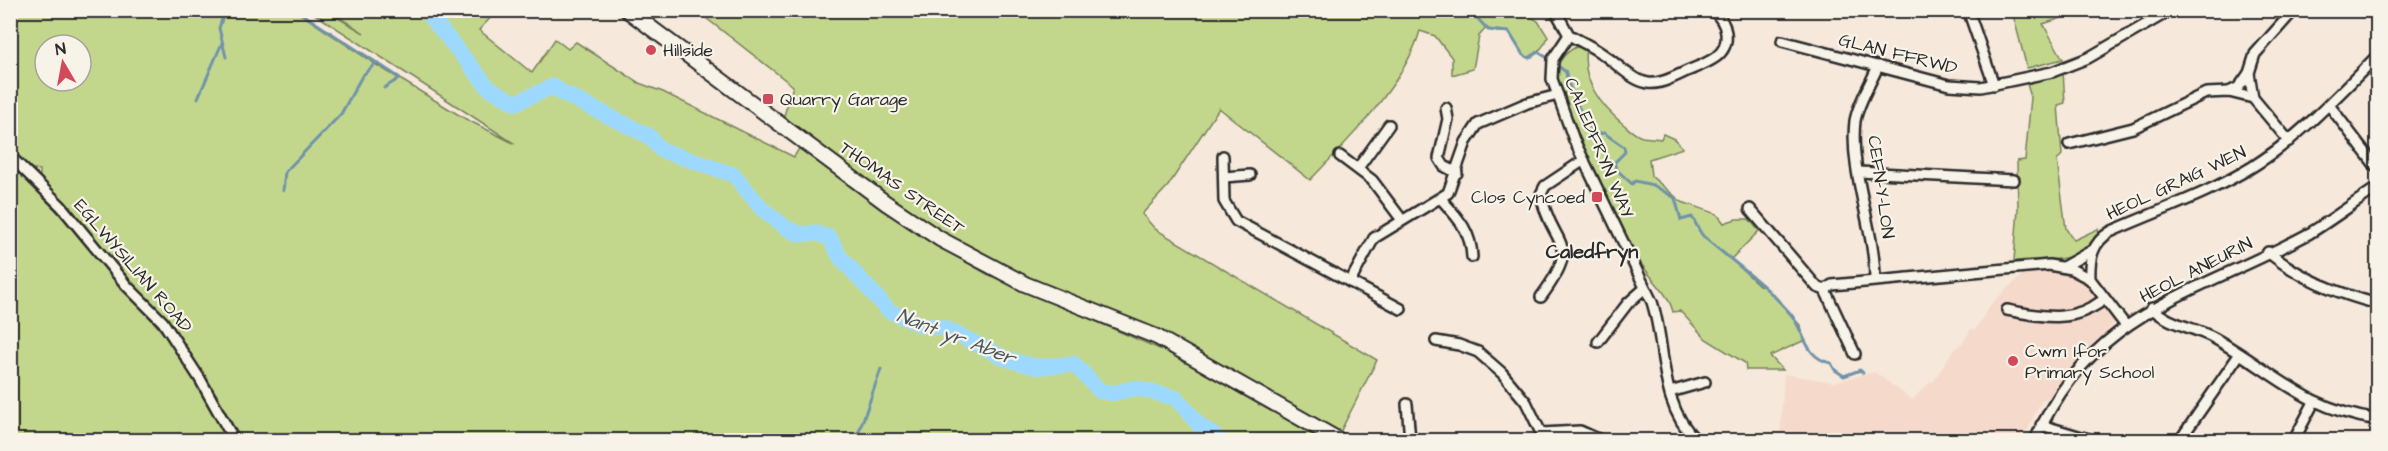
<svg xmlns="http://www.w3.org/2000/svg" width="2388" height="451" viewBox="0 0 2388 451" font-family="'Architects Daughter',sans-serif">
<rect width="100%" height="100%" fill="#f6e8db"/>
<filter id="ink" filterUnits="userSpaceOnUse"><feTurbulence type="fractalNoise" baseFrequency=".0167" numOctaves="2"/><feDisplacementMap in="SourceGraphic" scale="12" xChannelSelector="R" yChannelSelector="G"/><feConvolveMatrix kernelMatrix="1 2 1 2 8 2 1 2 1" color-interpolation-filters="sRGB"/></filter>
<g filter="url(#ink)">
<polygon fill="#f5dacb" points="2059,271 2079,278 2089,286 2114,319 2114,324 2072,368 2052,395 2041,401 2023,440 1780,440 1784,374 1834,382 1875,372 1912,400 1931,381 1933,382 1952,352 1964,341 1971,329 1975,330 1990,305 2024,273"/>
<g fill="#c3d78c" stroke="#77815c" stroke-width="1.5" fill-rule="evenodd">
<path d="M1520,10l18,11 10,16c-3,10 -11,15 -19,21l-6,-3 -14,-23h-12l-11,-4 -7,8 -6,33 -21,6v-17l-17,-22 -15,-5c-15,52 -72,110 -110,149l-91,-72 -51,78 -26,28 13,15 222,131 -41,80 -134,-70 120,70h-1083l-19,-40 -45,-71 -63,-67 1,-5 -9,-6 -71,-77 7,1v-5l-12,-2 -17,-16 -1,-141h286l79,53 89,54 51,26 -205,-133h16l38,22 -35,-22h168l-18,19 53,43 23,-34 13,10 8,-7 63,41 24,9 131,65 6,-10 -21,-15 14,-46 -96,-75zM45,45h36v36h-36zM804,150l219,138 108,43 47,26 -191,-83 -73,-43z"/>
<polygon points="2012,11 2012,10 2083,11 2043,24 2063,59 2027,68"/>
<path d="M1576,47l10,1c-5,31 14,57 37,76 6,5 12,11 19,13 6,1 13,1 19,2l2,-5 11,5 9,9 -34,11 2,17 31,26 35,12 7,9 12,-4h13l10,12 -28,28 28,26 6,2 35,38 3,16 -33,15 13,14h-37l-1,-7 -39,-24 -26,-28 -7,1c-5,-21 -24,-34 -35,-53 -28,-48 -52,-100 -71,-153 -3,-11 -11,-24 -10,-35 2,-12 9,-19 19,-24z"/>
<path d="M2063,72l2,31 -7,2 4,50 -5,5 9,69 8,11 24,-11v6c-26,33 -46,22 -84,26l4,-52 -1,-48 8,-1 6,-63 -5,-16z"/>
<polygon points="10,163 76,231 174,346 208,398 228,440 11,440"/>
</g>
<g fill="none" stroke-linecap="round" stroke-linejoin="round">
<g stroke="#6f93aa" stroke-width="3">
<polyline points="225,10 219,28 226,57"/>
<polyline points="296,10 400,78 384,88"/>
<polyline points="1470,10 1488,30 1509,32 1523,55 1529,58 1538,52 1546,57"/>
<path d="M1558,66l8,6c1,14 20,54 30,62l8,-1 20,14 1,5 -11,11 3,7 15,14 3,-3 18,4 22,13 6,22 11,-3c4,6 7,15 12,20 29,25 61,47 86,76 15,18 14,45 41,50l4,7 9,6 16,-6 3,3"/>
<polyline points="198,98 222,43"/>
<polyline points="283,191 285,172 341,114 362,76 375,64"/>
<polyline points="856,440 881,369"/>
</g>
<polyline stroke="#9dd9fe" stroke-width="16" points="425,10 488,87 515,103 554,86 560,92 649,136 661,150 734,175 763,210 788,229 800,234 816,233 830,238 840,257 889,311 921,325 944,328 1007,359 1036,367 1074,364 1100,391 1114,393 1135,388 1176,398 1199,425 1220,440"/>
<g stroke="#2b2b2b" stroke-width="14">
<g id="street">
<polyline points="1555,10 1569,35"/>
<polyline points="1968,10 1994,85"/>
<path d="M1569,35l-16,24 -1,20 22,61 78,162c15,46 6,101 44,138"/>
<path d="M1569,35c11,6 22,11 32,18 15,9 29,27 47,30 12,2 28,-7 39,-12 10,-4 21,-8 29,-14 17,-13 11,-36 -4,-47"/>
<polyline points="1782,41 1949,85 1981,87 2052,72 2088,58 2171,10"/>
<polyline points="2229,92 2239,87 2249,73"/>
<polyline points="2253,98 2249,73 2255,54 2294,10"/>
<polyline points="2329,105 2378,169"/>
<polyline points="1446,108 1448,119 1439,158 1444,166 1457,173"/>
<polyline points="2069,144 2133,128 2206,93 2229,92 2253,98 2289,141"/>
<polyline points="10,156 61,206 127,286 163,322 200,379 234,440"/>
<polyline points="1223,156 1224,201 1236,221 1401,309"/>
<polyline points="1340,156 1372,180 1402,220"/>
<polyline points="1358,168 1389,125"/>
<polyline points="1859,172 2014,180"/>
<polyline points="1224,177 1250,175"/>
<path d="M1441,199c17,19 30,32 31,58"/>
<polyline points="1750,209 1817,287 1825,290 1855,354"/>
<path d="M2268,252c31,26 71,42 110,52"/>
<polyline points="2063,267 2093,250"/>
<path d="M1875,280c0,-51 -26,-108 -20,-159 3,-18 16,-38 23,-55"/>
<polyline points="1350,282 1374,238 1448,193 1466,142 1478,124 1527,103 1558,95"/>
<polyline points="1825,290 1832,285 2049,265 2071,269 2090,279"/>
<path d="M1541,297c43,-58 10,-49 0,-103l4,-8 39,-26"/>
<path d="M2152,308c17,17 42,19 62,30 62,35 88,70 164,82"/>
<path d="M2007,310c38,7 64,14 98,-11"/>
<path d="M2126,326l-36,-47c-1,-20 2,-36 20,-47 47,-21 98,-38 142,-65 48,-30 86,-72 126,-112"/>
<polyline points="1436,341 1459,345 1478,352 1502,373 1526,402 1541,433"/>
<polyline points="1598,342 1628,303 1645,288"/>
<polyline points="1670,392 1705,382"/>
<polyline points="1407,404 1410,440"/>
<polyline points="2041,425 2092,440"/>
<polyline points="1541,433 1580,431 1600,440"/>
<path d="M2035,440c58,-132 162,-145 275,-207 23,-14 45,-31 68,-46"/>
<polyline points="2180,440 2239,355"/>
<polyline points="2294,440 2314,402"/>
</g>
</g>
<g stroke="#2b2b2b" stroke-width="18">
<polyline id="secondary" points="627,10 886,203 940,239 1025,284 1157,337 1339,440"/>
</g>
<use href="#street" stroke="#f7f3e8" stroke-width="9"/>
<use href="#secondary" stroke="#f7f3e8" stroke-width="14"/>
</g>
</g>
<g fill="#d1495b" stroke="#f7f3e8" stroke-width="2">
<circle cx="651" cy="50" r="6"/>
<rect x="762" y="93" width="12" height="12" rx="3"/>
<rect x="1591" y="191" width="12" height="12" rx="3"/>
<circle cx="2013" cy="361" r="6"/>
</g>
<g text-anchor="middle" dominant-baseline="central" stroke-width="4.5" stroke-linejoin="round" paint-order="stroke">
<g font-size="18" fill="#2b2b2b" stroke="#f7f3e8" text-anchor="start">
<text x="663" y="50">Hillside</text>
<text x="780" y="99">Quarry Garage</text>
<text x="1585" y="197" text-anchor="end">Clos Cyncoed</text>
<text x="2025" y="351">Cwm Ifor<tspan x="2025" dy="21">Primary School</tspan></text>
</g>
<g font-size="18" fill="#2b2b2b" stroke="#f7f3e8">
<text transform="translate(1898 54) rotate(14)">GLAN FFRWD</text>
<text transform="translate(1599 148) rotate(67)">CALEDFRYN WAY</text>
<text transform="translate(2176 183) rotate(-25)">HEOL GRAIG WEN</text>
<text transform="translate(1881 187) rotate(82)">CEFN-Y-LON</text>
<text transform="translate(902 188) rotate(35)">THOMAS STREET</text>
<text transform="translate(133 266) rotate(49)">EGLWYSILIAN ROAD</text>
<text transform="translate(2196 270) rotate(-27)">HEOL ANEURIN</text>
</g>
<g font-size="20" font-weight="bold" fill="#2b2b2b" stroke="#f7f3e8">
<text x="1592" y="252">Caledfryn</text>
</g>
<g font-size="20" font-style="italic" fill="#485660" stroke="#f7f3e8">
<text transform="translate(956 337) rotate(21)">Nant yr Aber</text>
</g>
</g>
<rect width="2388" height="451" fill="none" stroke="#f7f3e8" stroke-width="36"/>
<rect x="18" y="18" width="2352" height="415" fill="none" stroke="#2b2b2b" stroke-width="2" filter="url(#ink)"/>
<g transform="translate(63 63) rotate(350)"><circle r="28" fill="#f7f3e8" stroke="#a5a39c" stroke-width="1.5"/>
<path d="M0-4.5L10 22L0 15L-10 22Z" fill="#d1495b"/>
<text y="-9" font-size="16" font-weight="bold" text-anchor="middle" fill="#2b2b2b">N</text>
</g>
</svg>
